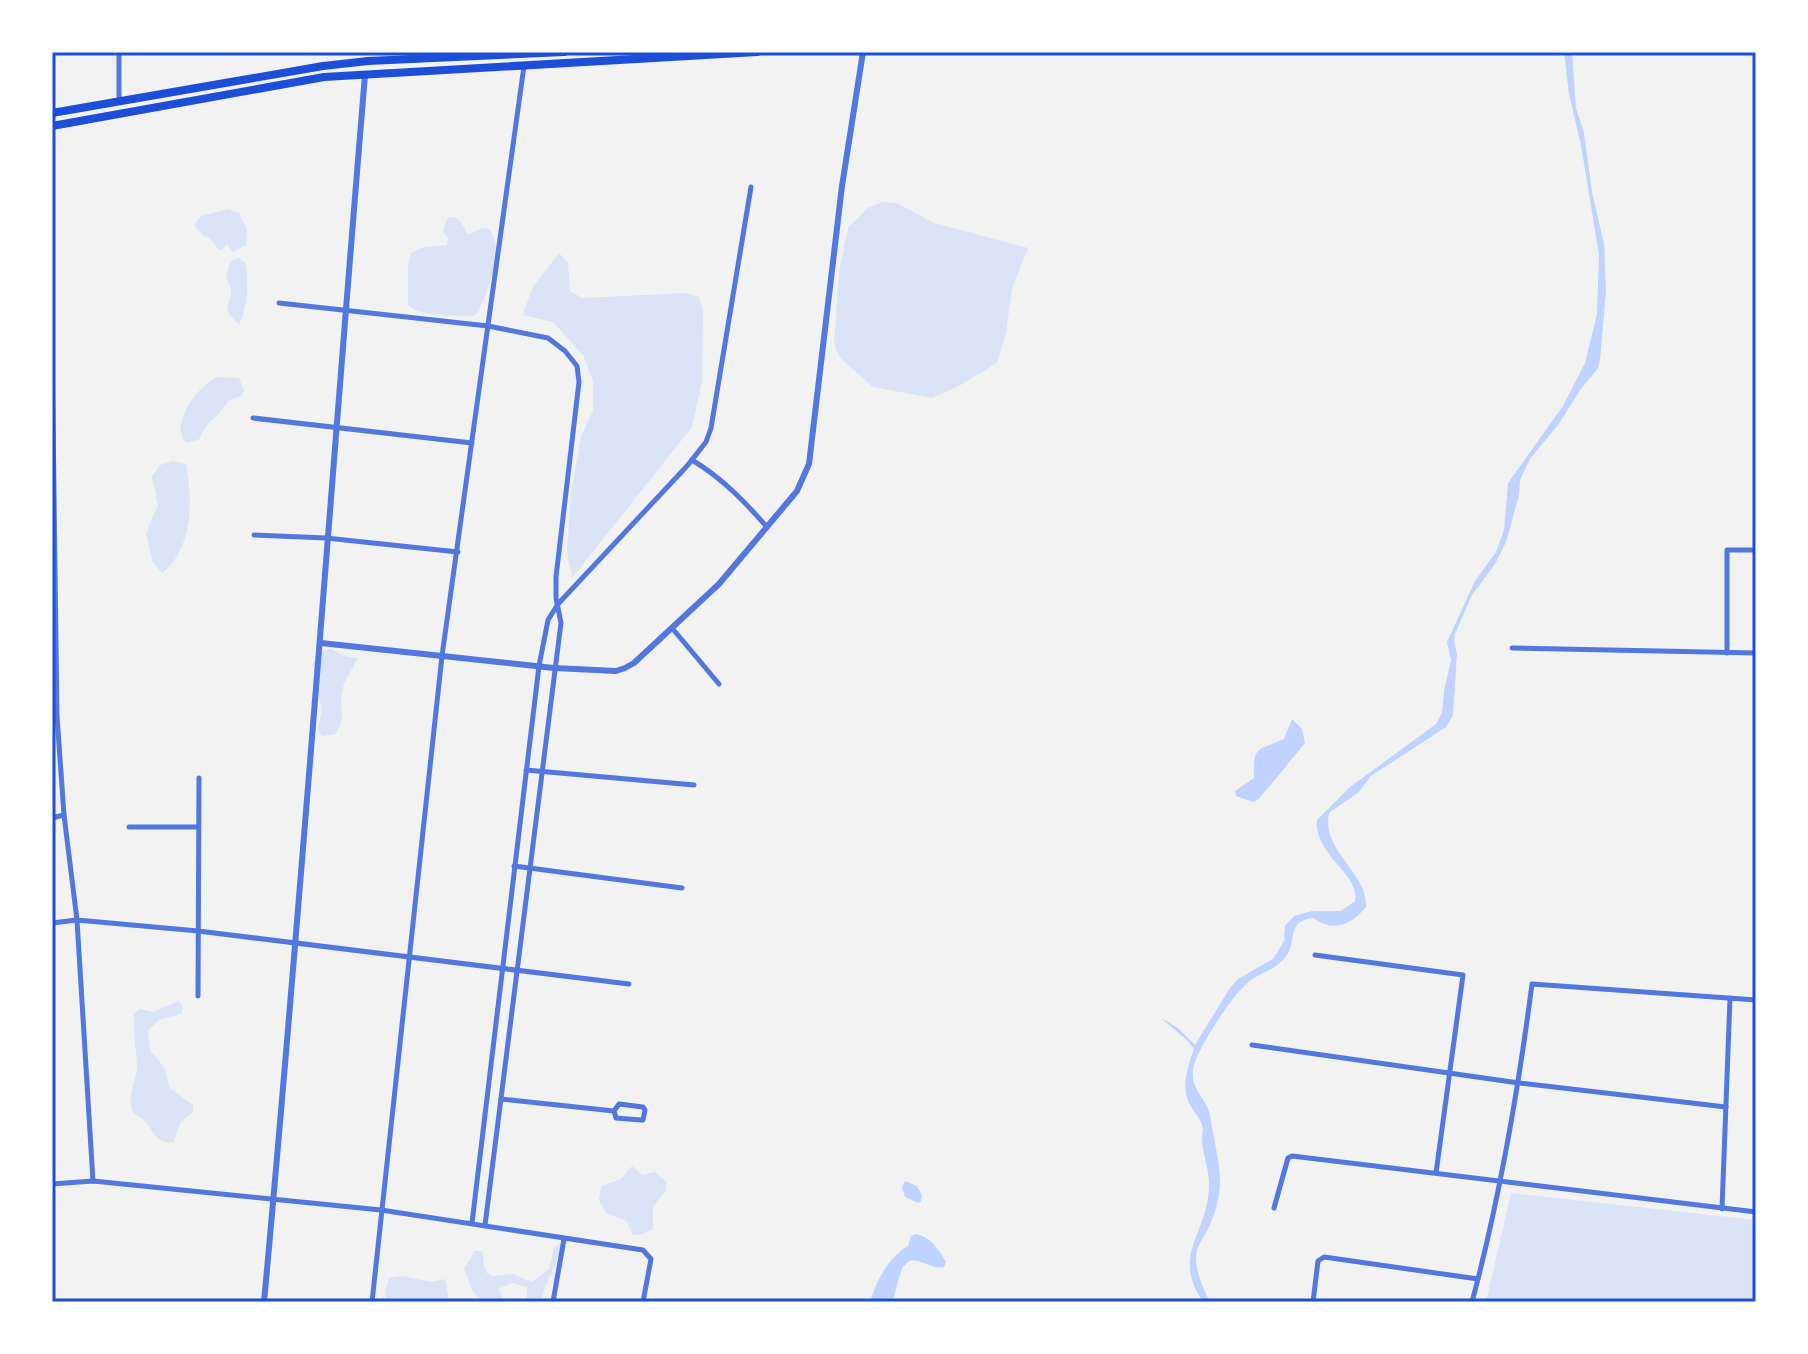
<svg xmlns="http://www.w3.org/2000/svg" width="1808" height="1354" viewBox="0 0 1808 1354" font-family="Raleway,sans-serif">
<rect width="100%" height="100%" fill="#f2f2f2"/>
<g fill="#dbe4f7">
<polygon points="882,202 897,203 934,223 1028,248 1012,289 1006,333 997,363 959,386 932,398 873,387 840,358 834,344 839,272 848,228 868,208"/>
<polygon points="228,209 239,213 247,230 246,245 233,252 227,244 222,250 218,249 210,238 203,236 194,225 201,216"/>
<path d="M455,217l6,5 7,13 14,-7 7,1c17,23 -2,61 -11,84l-6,3c-20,-1 -47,3 -64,-11v-38l3,-14 13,-6 23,-2 1,-7 -5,-6 4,-14z"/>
<polygon points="559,253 568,263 570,291 582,298 685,293 699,297 703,310 702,383 692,427 572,578 567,552 571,494 581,437 593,410 593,381 583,355 553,322 523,315 532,288"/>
<path d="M238,258l7,4c4,21 3,44 -6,63 -23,-22 -4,-18 -9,-38 -1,-5 -4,-8 -4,-13l5,-13z"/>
<path d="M217,377l22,1 5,13 -3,5 -13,5c-10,19 -21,17 -28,38l-14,4c-17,-20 12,-57 31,-66z"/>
<path d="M173,461l13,3c7,35 7,86 -24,109l-10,-12 -6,-28 12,-28 -6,-28 8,-12z"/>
<polygon points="331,649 344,656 358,658 344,684 341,698 342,720 336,734 322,736 318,729 322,708 317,694 317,672 312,664 324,650"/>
<path d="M179,1001l4,6 -2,7 -22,6 -11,10 2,20 14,17 6,21 23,17v7l-12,10 -8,21c-17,0 -19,-11 -28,-22 -5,-6 -12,-5 -14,-13 -3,-14 7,-31 6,-43 -1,-17 -4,-34 -3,-51l6,-5 13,3z"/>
<polygon points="632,1166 642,1175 655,1172 666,1182 666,1190 653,1207 653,1229 641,1235 633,1235 627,1221 606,1213 599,1200 601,1186 621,1179"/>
<polygon points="1511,1193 1756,1220 1756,1302 1486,1302"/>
<path d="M560,1244c0,22 -17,38 -19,58h-14v-15l-15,-4 -14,6 7,13h-21l-12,-12 -8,-21 11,-18h7l2,15 3,7 6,3 20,-2 19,8 17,-13 5,-22z"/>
<polygon points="403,1276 431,1282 445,1279 449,1302 387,1302 385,1292 389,1278"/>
</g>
<g fill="#bfd3fe">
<path d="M1564,52h8l4,56 8,25 8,59 12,52 2,46 -6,70 -2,8 -17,21 -23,36 -28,34 -10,21 -1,15 -13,47 -11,22 -23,31 -17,39 -1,7 3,13 -4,61 -7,12 -75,49 -12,16 -30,21c-8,39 39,59 37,94 -15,18 -33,26 -52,11 -32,3 -13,26 -32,43 -9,9 -21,12 -31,19 -18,13 -51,65 -57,85 -6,25 13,32 16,51 3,21 10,44 10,66 0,15 -5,33 -12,47 -3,6 -9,14 -11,21 -4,17 6,38 13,52h-7c-33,-49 6,-68 6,-117 0,-15 -5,-28 -7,-42 -1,-7 2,-12 0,-18 -3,-9 -9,-14 -13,-22 -8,-17 -1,-37 5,-54l-6,-8 -27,-23 17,10 17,17 35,-57 8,-9 35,-20 11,-18 1,-15 9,-10 18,-5h29l14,-10c6,-26 -42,-47 -38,-81l33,-33 86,-63 6,-11 2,-22 7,-31 -4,-18 28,-61 21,-29 8,-22 4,-47 55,-77 22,-43 12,-49 2,-59 -18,-110 -12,-51z"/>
<path d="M1292,719l10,10 3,14 -46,56 -6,3 -17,-6 -1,-5 19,-13c-1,-33 3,-27 30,-39z"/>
<polygon points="905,1181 917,1186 922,1195 921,1201 918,1203 905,1197 902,1187"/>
<path d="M916,1234c13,2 24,16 30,28l-2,5c-13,3 -22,-9 -35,-6l-7,7 -10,34h-22c6,-21 19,-45 38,-56l3,-10z"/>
</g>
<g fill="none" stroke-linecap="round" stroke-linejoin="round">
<g stroke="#5277de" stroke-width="5">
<polyline points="119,52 119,100"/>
<polyline points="279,303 488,326 548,338 565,351 577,366 579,382 556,577 556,598 561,623 485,1225"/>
<polyline points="52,346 57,716 64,815 77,920 93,1181"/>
<polyline points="253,418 472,443"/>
<path d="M692,460c30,18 52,41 75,67"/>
<polyline points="254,535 326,538 458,552"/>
<polyline points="672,628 719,684"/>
<polyline points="1512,648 1756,653"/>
<polyline points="1727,653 1727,550 1756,550"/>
<polyline points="526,770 694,785"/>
<polyline points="52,818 64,815"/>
<polyline points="129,827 198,827"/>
<polyline points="514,866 682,888"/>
<polyline points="52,923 77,920 198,931 629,984"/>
<polyline points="1315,955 1463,975 1436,1173"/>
<polyline points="198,996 199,778"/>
<polyline points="1252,1045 1519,1083 1726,1107"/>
<polyline points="501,1099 614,1111 616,1118 641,1120 643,1120 645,1110 643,1107 619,1104 614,1111"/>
<polyline points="52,1184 93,1181 381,1210 643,1250 651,1259 643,1302"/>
<polyline points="1274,1208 1288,1158 1292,1156 1756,1212"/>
<polyline points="1722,1209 1730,998"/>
<polyline points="472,1223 539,666 548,620 558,604 687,466 706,442 711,428 751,187"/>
<polyline points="372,1302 442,656 524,66"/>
<polyline points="553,1302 564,1239"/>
<polyline points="1313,1302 1318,1261 1324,1257 1478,1279"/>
<path d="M1472,1302c28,-105 46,-210 60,-318l224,16"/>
</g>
<g stroke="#5277de" stroke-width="6">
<polyline points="321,643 554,668 616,671 625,668 634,663 719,584 797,491 809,464 842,186 863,52"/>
<path d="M264,1302c38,-409 67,-818 101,-1227"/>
</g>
<g stroke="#1d4ed8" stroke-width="8">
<polyline points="52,113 323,66 368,61 564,52"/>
<polyline points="52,126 324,77 757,52"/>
</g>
</g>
<rect width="1808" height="1354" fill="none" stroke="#ffffff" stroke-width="108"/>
<rect x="54" y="54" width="1700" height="1246" fill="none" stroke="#1d4ed8" stroke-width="3"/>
</svg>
